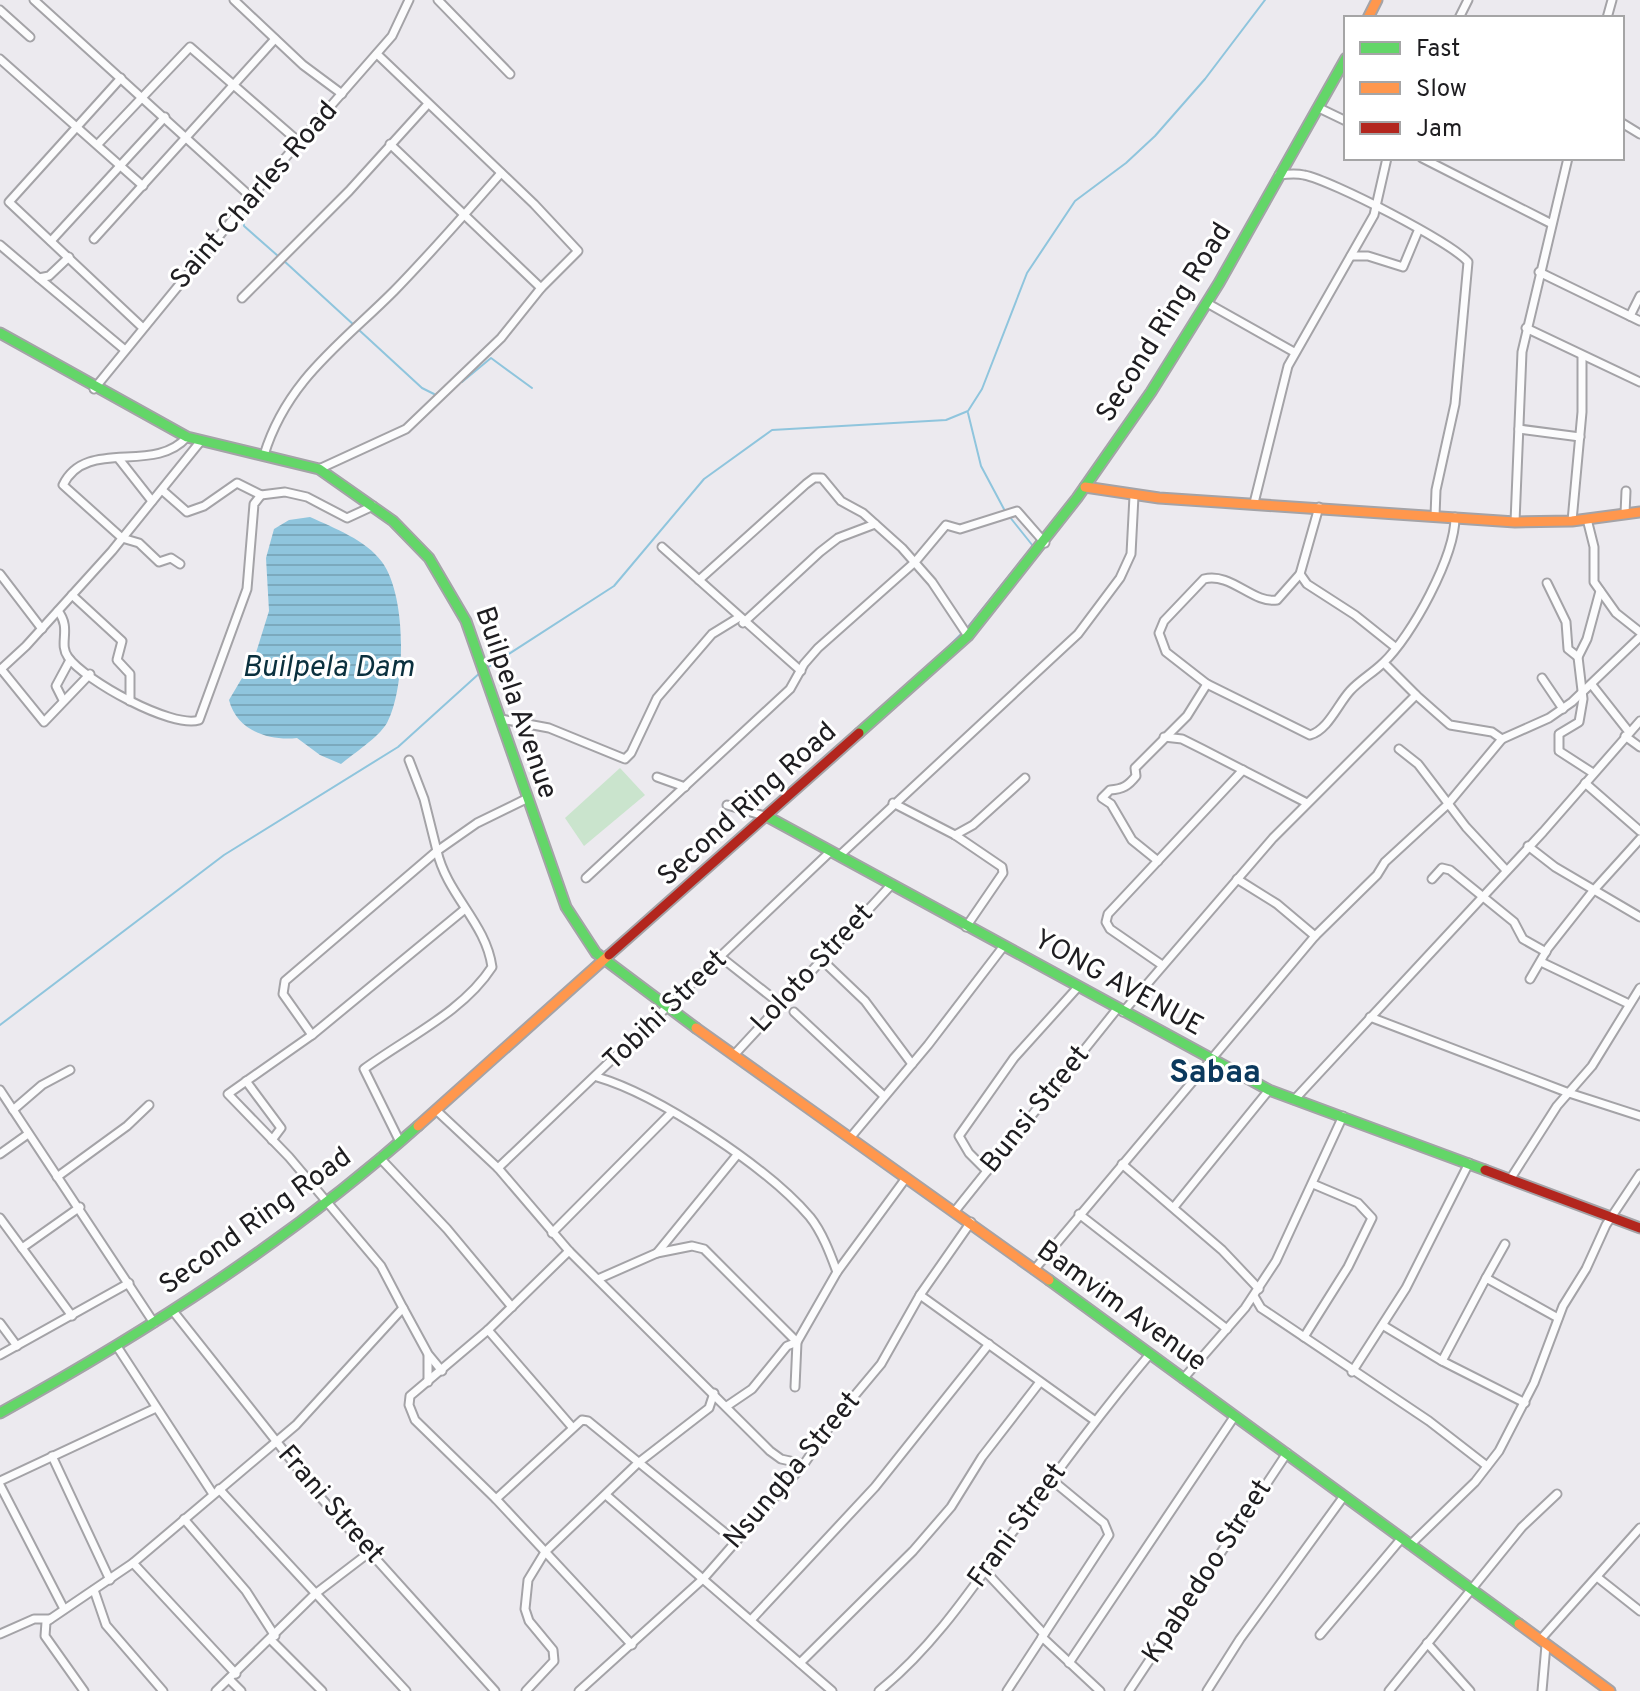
<svg xmlns="http://www.w3.org/2000/svg" width="1640" height="1691" viewBox="0 0 1640 1691" font-family="Overpass,sans-serif">
<defs>
<pattern id="water-rules" width="6" height="5" patternUnits="userSpaceOnUse" patternTransform="scale(2)"><rect width="6" height="5" fill="#8fc5dd"/><path d="M0 2.5h6" fill="none" stroke="#7ba9bd"/></pattern>
</defs>
<rect width="100%" height="100%" fill="#eceaef"/>
<polygon fill="#cae4cd" points="620,768 645,795 584,846 565,818"/>
<path fill="url(#water-rules)" d="M310,517c24,11 56,23 72,45 25,34 24,125 5,161 -9,15 -33,30 -46,41l-21,-9 -23,-17c-28,3 -60,-7 -68,-38l26,-44 14,-45 -3,-53 8,-29 15,-9z"/>
<g fill="none" stroke-linecap="round" stroke-linejoin="round">
<g stroke="#8fc5dd" stroke-width="2">
<polyline points="243,216 244,226 278,256"/>
<polyline points="283,260 355,326"/>
<polyline points="359,330 422,388 434,394"/>
<polyline points="462,382 491,358 532,388"/>
<polyline points="968,413 981,466 1005,511"/>
<polyline points="968,627 1033,546 1009,516"/>
<polyline points="943,652 962,633"/>
<polyline points="487,668 614,586 704,479 772,430 946,420 968,411 982,389 1027,273 1075,201 1126,163 1155,136 1205,79 1265,0"/>
<polyline points="0,1025 224,855 398,747 482,671"/>
</g>
<g stroke="#a4a3a7" stroke-width="11">
<g id="street">
<polyline points="34,0 251,197"/>
<polyline points="234,0 303,65 342,94"/>
<polyline points="438,0 510,74"/>
<polyline points="0,10 30,37"/>
<polyline points="1459,18 1468,0"/>
<polyline points="1607,18 1612,0"/>
<polyline points="0,59 143,186"/>
<polyline points="121,78 9,202 143,328"/>
<polyline points="1319,108 1346,121"/>
<polyline points="1622,123 1640,134"/>
<polyline points="98,144 190,47 299,142"/>
<polyline points="390,144 541,288"/>
<polyline points="1422,158 1550,223"/>
<path d="M1279,175c8,-1 17,-2 25,0 27,5 149,68 164,87l-13,142 -19,86 -1,26"/>
<polyline points="94,239 275,39"/>
<polyline points="51,241 165,117"/>
<polyline points="0,245 39,278 49,276 69,257"/>
<polyline points="1351,256 1368,256 1403,267 1418,231"/>
<polyline points="1539,272 1640,321"/>
<polyline points="39,278 125,350"/>
<polyline points="242,298 349,191 427,105"/>
<polyline points="1207,303 1294,352"/>
<polyline points="1630,316 1640,296"/>
<polyline points="1526,328 1640,382"/>
<polyline points="94,389 251,197 392,36 409,0"/>
<polyline points="1519,429 1580,437"/>
<path d="M264,455c23,-75 77,-111 130,-164 37,-38 72,-78 107,-118"/>
<polyline points="119,459 152,501"/>
<polyline points="319,469 406,429 501,338 541,288 578,251 534,204 377,54"/>
<polyline points="162,490 187,512 204,506 237,483 261,495 285,492 307,497 347,518 373,506"/>
<polyline points="1254,503 1288,366 1374,215 1387,158"/>
<path d="M1319,507l-19,67 -23,26c-24,4 -46,-28 -73,-21l-40,42 -5,12 7,19 41,32 103,51c18,-5 28,-31 40,-44 10,-11 23,-18 33,-28 29,-27 72,-107 72,-146"/>
<polyline points="1625,514 1626,491"/>
<polyline points="1587,519 1594,547 1594,582 1616,613 1640,632"/>
<polyline points="1572,521 1582,412 1582,356"/>
<polyline points="1515,522 1522,352 1568,158"/>
<polyline points="662,547 801,671"/>
<path d="M180,564l-9,-6 -12,4 -20,-19 -17,-5 -59,-53c23,-48 91,-10 124,-48"/>
<polyline points="0,574 42,629"/>
<polyline points="1300,574 1307,584 1355,615 1395,647"/>
<polyline points="699,580 806,484 814,478 822,478 841,501 863,513 902,548 932,582 968,636"/>
<polyline points="1547,583 1566,622 1568,649 1578,657"/>
<polyline points="72,595 122,641 117,660 130,674 130,701"/>
<path d="M58,611c14,18 0,32 10,46 16,23 104,72 131,63l48,-131 7,-85 7,-9"/>
<polyline points="743,623 820,552 838,538 875,524"/>
<polyline points="1,669 44,722 90,674"/>
<polyline points="0,670 26,646 112,551 200,442"/>
<polyline points="1542,678 1563,709"/>
<polyline points="1592,685 1629,732"/>
<polyline points="1416,695 1450,725 1492,732 1502,739"/>
<polyline points="63,700 56,686 70,660"/>
<polyline points="501,719 549,728 625,759 631,753 657,698 712,634 738,618"/>
<polyline points="1625,736 1640,747"/>
<polyline points="1164,737 1182,739 1202,749 1307,803"/>
<polyline points="1399,749 1418,764 1466,827 1505,869"/>
<polyline points="1593,773 1559,751 1559,734 1579,722 1583,699 1578,657 1587,639 1600,591"/>
<polyline points="657,777 685,787"/>
<polyline points="1585,783 1640,831"/>
<polyline points="893,803 955,835 1002,867 1003,873 966,927"/>
<polyline points="727,805 768,817"/>
<polyline points="955,835 973,825 1025,778"/>
<polyline points="1528,846 1555,867 1640,917"/>
<polyline points="839,856 1078,634 1120,578 1131,554 1134,496"/>
<path d="M1158,861l-26,-21 -21,-36 -9,-6 8,-8c13,-1 18,-4 26,-14l-1,-8 52,-52 20,-32"/>
<polyline points="586,878 790,689 804,664 818,648 915,562 946,525 960,529 1017,511 1045,543"/>
<polyline points="1432,879 1442,868 1450,870 1514,922 1523,939 1546,952"/>
<polyline points="1315,936 1377,875 1385,862 1447,805 1502,739 1549,718 1572,702 1640,637"/>
<polyline points="722,958 779,1003"/>
<polyline points="821,959 865,1001 912,1064"/>
<polyline points="1541,962 1629,1004"/>
<polyline points="1162,965 1110,929 1106,922 1108,914 1243,770"/>
<polyline points="1530,979 1548,948 1593,891 1640,839"/>
<polyline points="794,1012 884,1096"/>
<polyline points="1123,1012 1273,838 1416,695 1384,663"/>
<polyline points="1370,1017 1569,1093 1640,1116"/>
<polyline points="312,1035 465,909"/>
<polyline points="734,1055 892,884"/>
<path d="M597,1077c62,18 171,91 213,140 12,15 20,36 27,55"/>
<polyline points="246,1081 281,1128 272,1140"/>
<polyline points="0,1090 154,1323"/>
<polyline points="1294,1100 1543,832 1640,721"/>
<polyline points="13,1110 42,1085 70,1070"/>
<polyline points="436,1110 498,1168 569,1251 770,1451 781,1459 804,1464"/>
<polyline points="850,1138 928,1045 1003,947"/>
<path d="M400,1142l-36,-73c42,-31 99,-57 128,-102 -6,-44 -45,-72 -55,-116l40,-28 49,-24"/>
<polyline points="0,1154 28,1134"/>
<polyline points="380,1158 447,1229 512,1307"/>
<polyline points="1122,1164 1222,1250 1259,1289"/>
<polyline points="498,1168 831,851"/>
<polyline points="987,1171 969,1153 959,1136 1014,1058 1078,987"/>
<polyline points="57,1177 127,1126 149,1105"/>
<polyline points="1511,1178 1557,1106 1592,1066 1640,988"/>
<polyline points="1174,1207 1269,1090"/>
<polyline points="955,1211 1117,1009"/>
<polyline points="1079,1214 1227,1329"/>
<polyline points="0,1218 72,1316"/>
<polyline points="552,1233 672,1112"/>
<polyline points="22,1248 80,1207"/>
<polyline points="569,1251 488,1330 410,1396 409,1405 415,1420 496,1499 632,1645"/>
<polyline points="657,1253 692,1246 704,1249 797,1342 795,1387"/>
<polyline points="1034,1270 1315,936 1277,904 1237,879"/>
<polyline points="1486,1278 1505,1244"/>
<polyline points="598,1279 657,1253 737,1155"/>
<polyline points="920,1295 1094,1420"/>
<polyline points="1254,1296 1261,1308 1429,1421 1487,1466"/>
<polyline points="403,1308 428,1354 442,1371"/>
<polyline points="173,1311 322,1499 495,1691"/>
<polyline points="0,1323 17,1346"/>
<polyline points="1384,1326 1442,1361 1525,1403"/>
<polyline points="488,1330 572,1427"/>
<polyline points="1304,1337 1348,1267 1372,1218 1358,1203 1313,1184"/>
<polyline points="118,1348 213,1494"/>
<polyline points="0,1355 129,1283"/>
<polyline points="1442,1361 1486,1278 1558,1318"/>
<polyline points="1352,1372 1406,1288 1469,1163"/>
<polyline points="1183,1379 1245,1308 1276,1261 1343,1116"/>
<polyline points="428,1382 428,1356"/>
<polyline points="727,1406 752,1389 787,1346 797,1342 837,1272 906,1178"/>
<polyline points="52,1456 110,1580"/>
<polyline points="0,1481 156,1408"/>
<polyline points="0,1485 64,1609"/>
<polyline points="219,1489 406,1691"/>
<polyline points="606,1495 832,1691"/>
<polyline points="496,1499 582,1420 588,1421 735,1541"/>
<polyline points="184,1519 246,1591 275,1636"/>
<polyline points="1410,1545 1475,1482 1499,1451 1534,1383 1563,1306 1586,1269 1606,1225 1640,1174"/>
<polyline points="133,1563 236,1674"/>
<polyline points="985,1571 1044,1634"/>
<polyline points="1597,1577 1640,1611"/>
<polyline points="94,1590 106,1625 163,1691"/>
<polyline points="751,1620 875,1487 989,1344"/>
<polyline points="0,1634 34,1619 50,1619"/>
<polyline points="1320,1635 1401,1539"/>
<polyline points="1042,1637 1100,1691"/>
<polyline points="271,1640 322,1691"/>
<polyline points="1540,1640 1640,1528"/>
<polyline points="1427,1643 1470,1691"/>
<polyline points="800,1663 913,1551 951,1507 982,1457 1040,1382"/>
<polyline points="1069,1663 1234,1417"/>
<polyline points="229,1679 241,1691"/>
<polyline points="84,1691 45,1636 46,1622 133,1563 296,1425 403,1308 381,1266 289,1157 228,1094 312,1035 283,994 285,981 437,851 424,799 409,760"/>
<polyline points="216,1691 315,1594 370,1552"/>
<polyline points="526,1691 554,1661 553,1650 529,1621 525,1609 528,1580 545,1552 638,1463 709,1408 714,1393"/>
<polyline points="579,1691 704,1578 804,1464 835,1419 881,1364 920,1295 971,1222"/>
<path d="M879,1691c54,-44 92,-101 133,-158 45,-61 89,-121 138,-179"/>
<polyline points="1007,1691 1109,1535 1104,1523 1052,1480"/>
<polyline points="1129,1691 1287,1453"/>
<polyline points="1207,1691 1240,1639 1344,1496"/>
<polyline points="1389,1691 1522,1527 1557,1494"/>
<polyline points="1542,1691 1546,1645"/>
</g>
</g>
<g stroke="#a4a3a7" stroke-width="13">
<g id="fast">
<polyline points="0,333 187,437 319,469 393,521 429,558 466,621 566,907 596,953 696,1028"/>
<polyline points="859,733 968,636 1077,498 1151,392 1219,283 1346,58"/>
<polyline points="768,817 1269,1090 1485,1170"/>
<polyline points="1049,1280 1519,1624"/>
<path d="M0,1413c148,-82 291,-174 418,-287"/>
</g>
</g>
<g stroke="#a4a3a7" stroke-width="13">
<g id="slow">
<polyline points="1368,18 1377,0"/>
<polyline points="1085,487 1159,498 1515,522 1572,521 1640,512"/>
<polyline points="696,1028 1049,1280"/>
<polyline points="418,1126 609,955"/>
<polyline points="1519,1624 1610,1691"/>
</g>
</g>
<g stroke="#a4a3a7" stroke-width="13">
<g id="jam">
<polyline points="609,955 859,733"/>
<polyline points="1485,1170 1640,1228"/>
</g>
</g>
<use href="#street" stroke="#fcfcfd" stroke-width="7"/>
<use href="#fast" stroke="#63d668" stroke-width="9"/>
<use href="#slow" stroke="#ff974d" stroke-width="9"/>
<use href="#jam" stroke="#b3261e" stroke-width="9"/>
</g>
<g text-anchor="middle" dominant-baseline="central" stroke-width="6" stroke-linejoin="round" paint-order="stroke">
<g font-size="28" fill="#1e1d20" stroke="#fff">
<text transform="translate(255 196) rotate(-49)">Saint Charles Road</text>
<text transform="translate(1165 323) rotate(-58)">Second Ring Road</text>
<text transform="translate(515 703) rotate(71)">Builpela Avenue</text>
<text transform="translate(748 805) rotate(-42)">Second Ring Road</text>
<text transform="translate(813 969) rotate(-47)">Loloto Street</text>
<text transform="translate(1118 984) rotate(29)">YONG AVENUE</text>
<text transform="translate(666 1011) rotate(-44)">Tobihi Street</text>
<text transform="translate(1036 1110) rotate(-51)">Bunsi Street</text>
<text transform="translate(256 1222) rotate(-36)">Second Ring Road</text>
<text transform="translate(1121 1307) rotate(36)">Bamvim Avenue</text>
<text transform="translate(793 1471) rotate(-50)">Nsungba Street</text>
<text transform="translate(330 1505) rotate(49)">Frani Street</text>
<text transform="translate(1018 1526) rotate(-54)">Frani Street</text>
<text transform="translate(1208 1572) rotate(-57)">Kpabedoo Street</text>
</g>
<g font-size="30" font-style="italic" fill="#0a303e" stroke="#fff">
<text x="328" y="668">Builpela Dam</text>
</g>
<g font-size="32" font-weight="bold" fill="#0b395d" stroke="#fff">
<text x="1215" y="1074">Sabaa</text>
</g>
</g>
<rect x="1344" y="16" width="280" height="144" fill="#ffffff" stroke="#a5a5a6" stroke-width="2"/>
<rect x="1360" y="42" width="40" height="12" fill="#63d668" stroke="#a5a5a6" stroke-width="2"/>
<text x="1416" y="56" font-size="24" fill="#1e1d20">Fast</text>
<rect x="1360" y="82" width="40" height="12" fill="#ff974d" stroke="#a5a5a6" stroke-width="2"/>
<text x="1416" y="96" font-size="24" fill="#1e1d20">Slow</text>
<rect x="1360" y="122" width="40" height="12" fill="#b3261e" stroke="#a5a5a6" stroke-width="2"/>
<text x="1416" y="136" font-size="24" fill="#1e1d20">Jam</text>
</svg>
